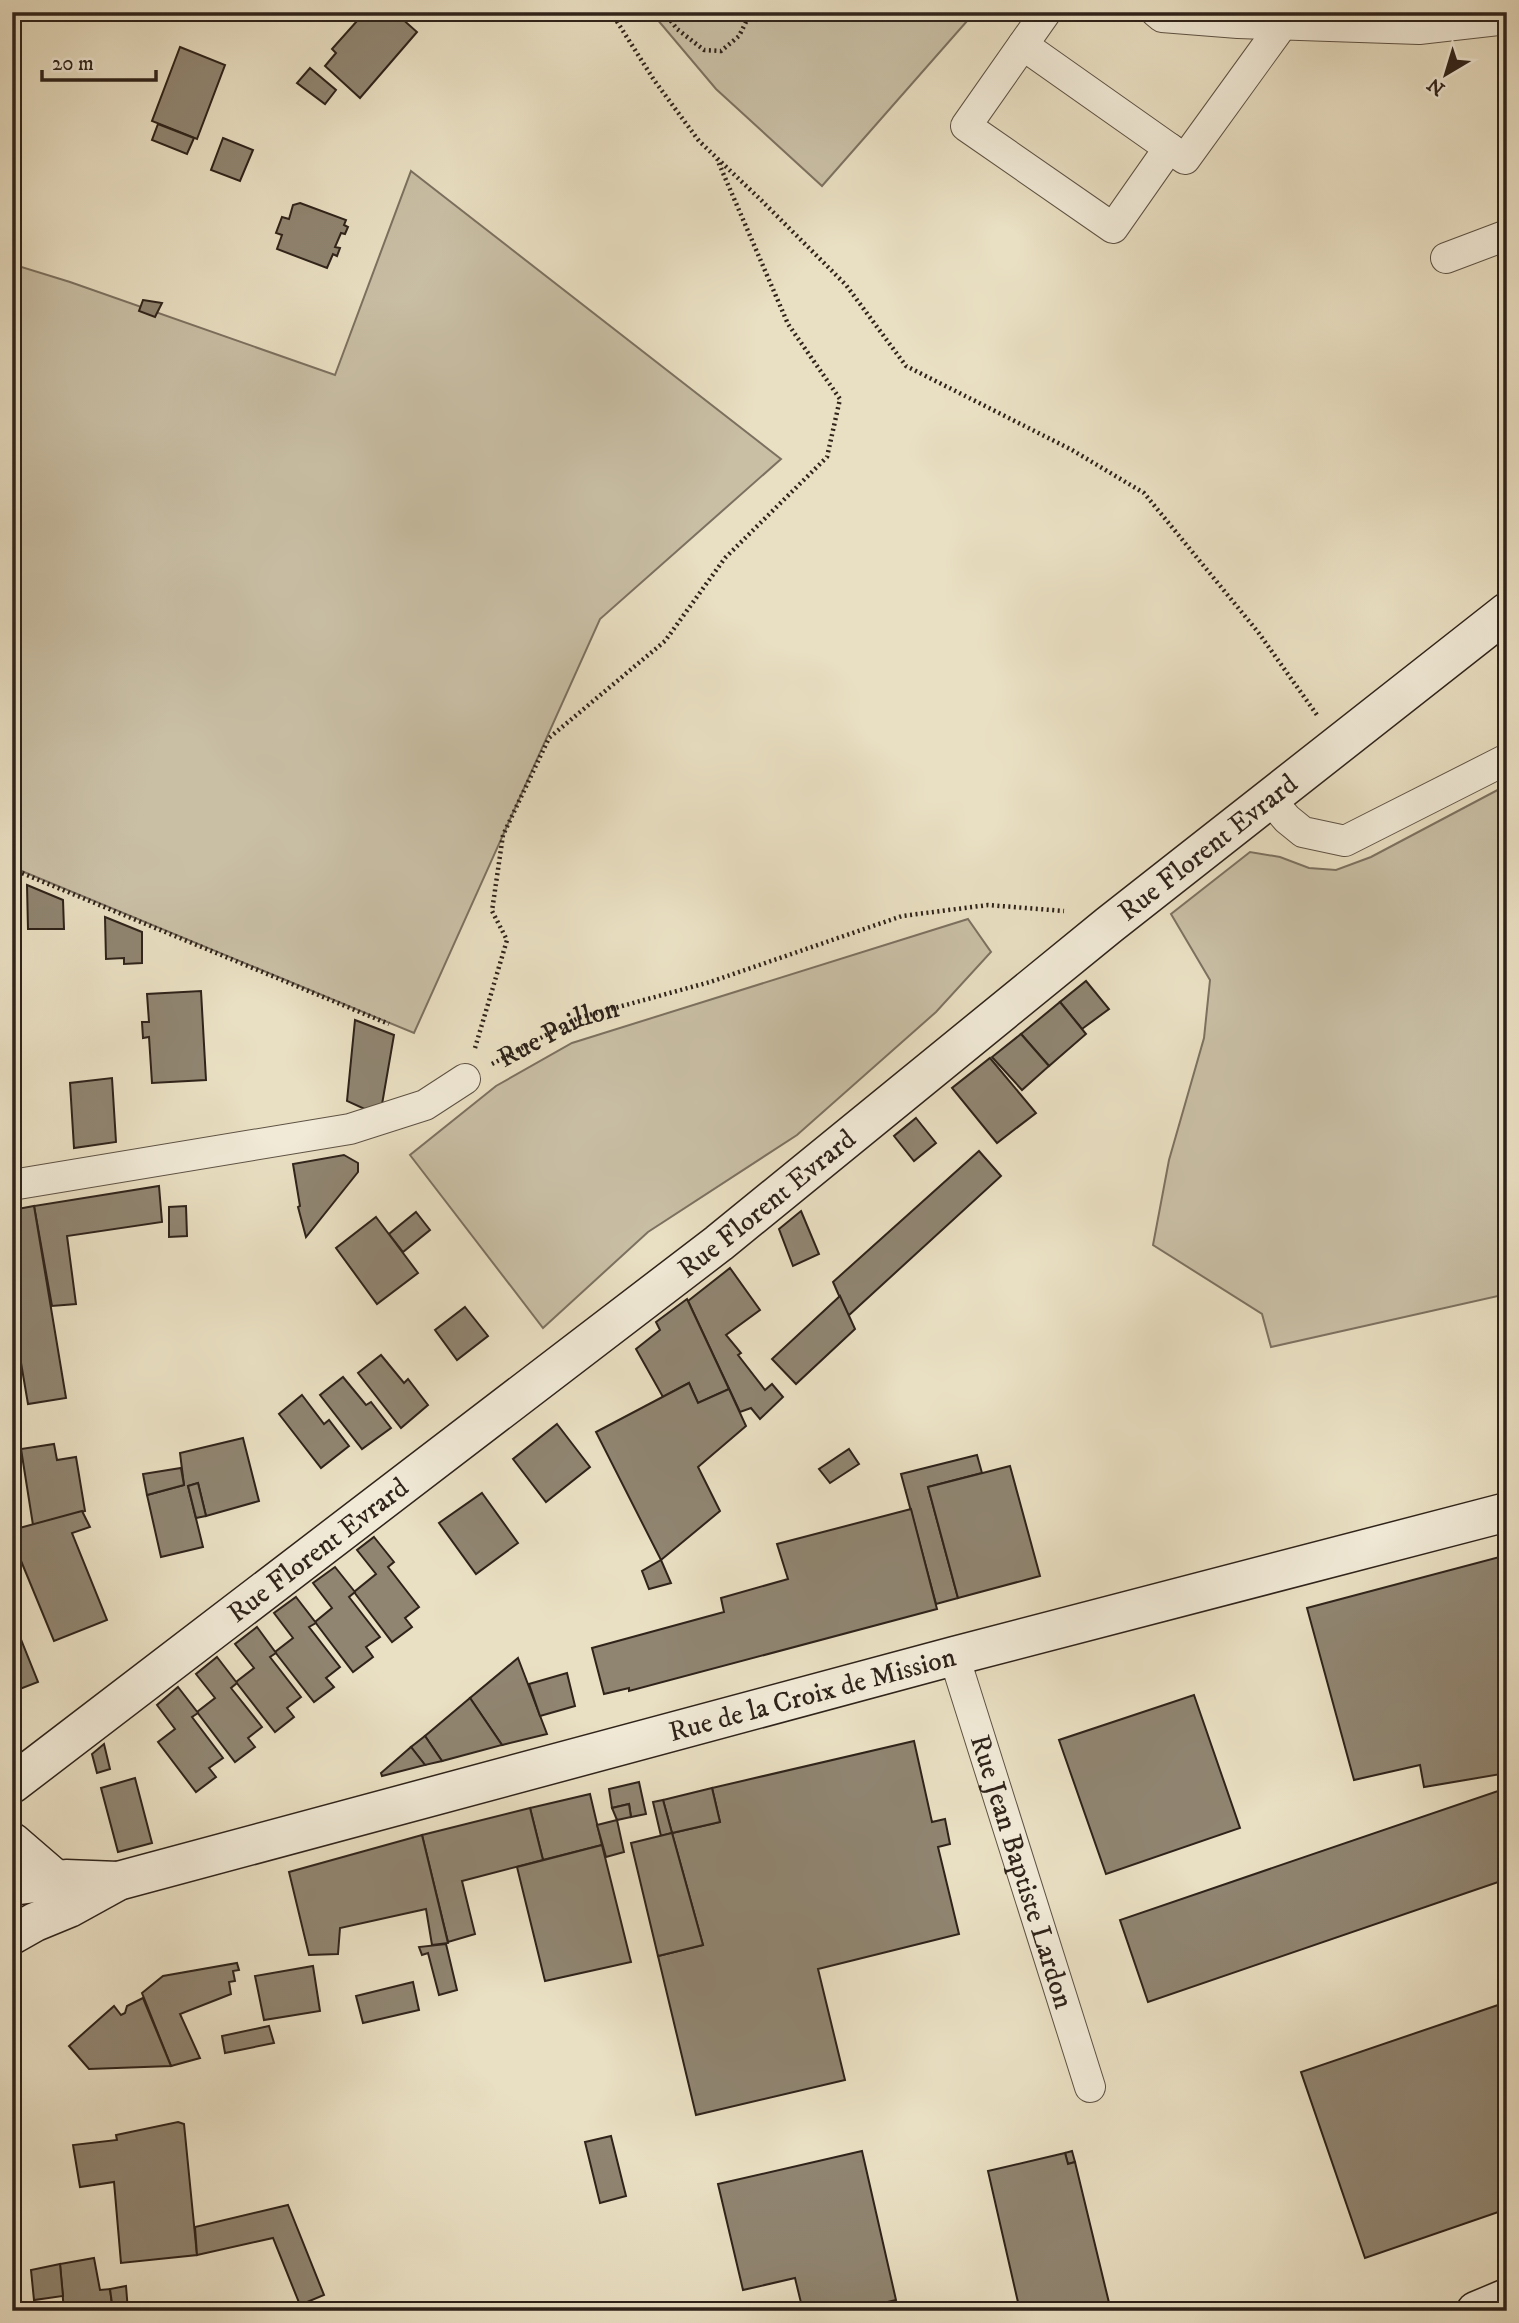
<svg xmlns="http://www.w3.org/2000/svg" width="1519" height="2323" viewBox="0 0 1519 2323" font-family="'IM FELL DW Pica',serif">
<rect width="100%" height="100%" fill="#e9dfc2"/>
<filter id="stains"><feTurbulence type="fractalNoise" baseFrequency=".00286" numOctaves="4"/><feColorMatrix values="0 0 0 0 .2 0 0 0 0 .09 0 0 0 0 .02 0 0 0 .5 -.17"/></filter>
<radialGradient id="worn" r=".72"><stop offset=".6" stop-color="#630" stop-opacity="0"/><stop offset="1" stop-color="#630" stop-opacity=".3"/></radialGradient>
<g fill="#c9bfa5" stroke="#7c7160" stroke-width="2">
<polygon points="651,12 975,12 822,186 716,89"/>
<polygon points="411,171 781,459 600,619 414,1033 12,867 12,264 70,282 335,375"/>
<polygon points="1507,785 1507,1294 1271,1347 1262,1314 1153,1245 1169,1160 1204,1038 1210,980 1171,914 1250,852 1280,857 1309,868 1336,870 1371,857"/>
<polygon points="968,919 991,952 936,1012 797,1135 648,1232 543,1328 410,1155 496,1086 572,1043"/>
</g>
<g fill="#908571" stroke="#2f231a" stroke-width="2">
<polygon points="365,12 404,12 400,17 417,32 360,98 325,66 336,53 332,49"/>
<polygon points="435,12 452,12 444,20"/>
<polygon points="180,47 225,65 197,139 152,121"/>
<polygon points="310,68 336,90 325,104 297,83"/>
<polygon points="158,124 194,138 187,154 152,140"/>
<polygon points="223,138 253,150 240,181 211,170"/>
<polygon points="300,203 346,220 344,225 348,227 345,234 341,233 335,247 340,248 337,256 333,254 327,268 277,249 282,235 276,233 282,217 289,219 293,205"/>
<polygon points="143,300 162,303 155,317 139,311"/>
<polygon points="27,885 63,900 64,929 28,929"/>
<polygon points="105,917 142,932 142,963 124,964 124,958 106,959"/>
<polygon points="1086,981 1109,1009 1082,1029 1060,1002"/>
<polygon points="201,991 206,1080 152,1083 149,1037 143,1038 142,1022 149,1022 147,994"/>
<polygon points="1060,1002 1086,1034 1049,1066 1021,1034"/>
<polygon points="355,1020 394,1035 380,1116 347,1101"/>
<polygon points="1021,1034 1049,1066 1022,1090 992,1057"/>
<polygon points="990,1058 1036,1113 997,1143 952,1088"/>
<polygon points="112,1078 116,1142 74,1148 70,1083"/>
<polygon points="916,1118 936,1143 914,1161 894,1136"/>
<polygon points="979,1151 1001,1176 848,1316 833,1282"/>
<polygon points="344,1155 358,1163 358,1172 306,1237 298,1207 300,1206 293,1164"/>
<polygon points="159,1186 162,1222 67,1236 76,1304 52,1306 34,1206"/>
<polygon points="34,1206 66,1398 28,1404 12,1310 12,1210"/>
<polygon points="186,1206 187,1236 169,1237 169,1207"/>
<polygon points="801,1211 819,1254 793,1266 779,1229"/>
<polygon points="416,1212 430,1230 403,1252 389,1234"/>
<polygon points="376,1217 418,1273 377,1304 336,1248"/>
<polygon points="730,1268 760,1310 726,1335 741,1353 738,1355 765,1390 772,1384 783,1397 760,1419 751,1408 740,1412 688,1301"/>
<polygon points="840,1296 855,1329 796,1384 772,1359"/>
<polygon points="687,1299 729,1389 698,1403 689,1383 663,1397 636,1349 660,1330 656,1322"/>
<polygon points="465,1307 488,1336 457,1360 435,1330"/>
<polygon points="381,1355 404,1383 408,1379 428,1405 401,1428 358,1373"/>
<polygon points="343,1377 366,1405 371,1402 391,1428 362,1449 320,1395"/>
<polygon points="689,1383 698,1403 729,1389 746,1426 698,1467 720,1511 661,1560 596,1432"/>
<polygon points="302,1395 324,1424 329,1420 349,1446 321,1468 279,1414"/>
<polygon points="557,1424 590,1467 546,1502 513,1459"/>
<polygon points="243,1438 259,1501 206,1516 198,1483 188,1486 203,1547 161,1557 147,1495 184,1485 180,1453"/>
<polygon points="54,1444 57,1460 76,1457 85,1511 33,1525 21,1449"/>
<polygon points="849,1449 859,1464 830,1483 819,1469"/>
<polygon points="977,1455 982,1473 928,1487 958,1598 936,1604 901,1474"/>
<polygon points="1010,1466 1040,1576 958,1598 928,1487"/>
<polygon points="181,1468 184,1485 147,1495 143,1474"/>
<polygon points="198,1483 206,1516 196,1518 188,1486"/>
<polygon points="482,1493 518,1543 476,1574 439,1523"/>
<polygon points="911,1509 937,1609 629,1691 629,1688 604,1694 592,1648 724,1612 721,1598 788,1579 777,1544"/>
<polygon points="82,1511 90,1527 72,1533 107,1620 54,1641 12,1539 12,1530"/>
<polygon points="374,1537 394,1562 388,1567 419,1607 405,1618 412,1627 392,1642 354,1592 376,1574 357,1550"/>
<polygon points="1507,1555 1507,1773 1424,1787 1420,1765 1354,1780 1307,1608"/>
<polygon points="661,1560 671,1583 649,1589 642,1571"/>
<polygon points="335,1567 355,1592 349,1597 380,1637 366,1647 373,1657 353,1672 315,1622 332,1608 313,1583"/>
<polygon points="296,1597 316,1623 309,1627 340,1667 326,1678 334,1687 314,1702 275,1652 293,1638 274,1613"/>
<polygon points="12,1617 38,1682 12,1692"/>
<polygon points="257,1627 276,1653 270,1657 301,1697 287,1708 294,1717 275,1732 236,1682 254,1668 235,1644"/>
<polygon points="217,1657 237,1683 231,1688 262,1727 248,1738 255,1747 235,1762 197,1712 215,1698 196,1674"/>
<polygon points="518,1658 547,1734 502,1745 470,1698"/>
<polygon points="567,1673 575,1706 540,1716 529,1684"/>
<polygon points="178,1687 198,1713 192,1717 223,1758 209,1768 216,1777 196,1792 158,1742 175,1729 157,1705"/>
<polygon points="1194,1695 1240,1828 1106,1874 1059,1740"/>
<polygon points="470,1698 502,1745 442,1761 425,1736"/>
<polygon points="425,1736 442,1761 425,1765 411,1747"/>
<polygon points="914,1741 932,1822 945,1819 950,1844 938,1847 959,1934 818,1969 845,2080 696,2115 658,1956 703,1945 672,1833 720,1822 712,1788"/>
<polygon points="104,1744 110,1769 97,1773 92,1754"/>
<polygon points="411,1747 425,1765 382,1776 381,1773"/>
<polygon points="135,1778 152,1843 118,1852 101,1788"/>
<polygon points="639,1782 646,1814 631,1817 629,1804 612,1808 609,1789"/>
<polygon points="712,1788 720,1822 672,1833 663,1800"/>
<polygon points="1498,1791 1507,1817 1507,1879 1148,2002 1120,1920"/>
<polygon points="590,1794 602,1845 543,1860 530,1808"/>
<polygon points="663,1800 672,1833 661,1836 653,1802"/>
<polygon points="629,1804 631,1817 617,1820 612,1808"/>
<polygon points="530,1808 543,1860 462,1881 475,1934 448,1942 422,1835"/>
<polygon points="617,1820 624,1852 606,1857 597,1825"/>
<polygon points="672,1833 703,1945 658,1956 631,1843"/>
<polygon points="422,1835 448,1943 432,1945 426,1909 340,1928 338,1954 309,1955 289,1872"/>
<polygon points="602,1845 631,1962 545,1981 517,1867"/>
<polygon points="446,1944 457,1990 439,1995 428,1953 422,1955 419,1947"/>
<polygon points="237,1963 239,1970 233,1971 235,1981 229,1982 231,1994 180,2014 200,2058 171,2066 142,1993 163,1976"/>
<polygon points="313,1966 320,2011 264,2020 255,1976"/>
<polygon points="413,1982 419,2010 363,2023 356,1996"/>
<polygon points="143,1998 171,2066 89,2069 69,2046 114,2006 121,2015 125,2013 127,2006"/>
<polygon points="1507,2002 1507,2209 1365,2258 1301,2072"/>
<polygon points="269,2026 274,2043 225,2053 222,2036"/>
<polygon points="178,2122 184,2124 197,2255 121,2263 114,2182 80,2187 73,2145 117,2140 116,2135"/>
<polygon points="611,2136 626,2196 600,2203 585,2142"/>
<polygon points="862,2151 896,2300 849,2311 803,2311 795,2278 743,2290 718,2184"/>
<polygon points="1072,2151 1075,2162 1068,2164 1065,2153"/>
<polygon points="1065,2153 1068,2164 1075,2162 1111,2311 1020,2311 988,2171"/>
<polygon points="288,2205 324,2295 300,2305 273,2238 197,2255 195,2227"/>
<polygon points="94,2258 100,2290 110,2289 113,2311 64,2311 60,2264"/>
<polygon points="60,2264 63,2296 34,2300 31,2270"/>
<polygon points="126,2286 128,2311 113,2311 110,2289"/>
</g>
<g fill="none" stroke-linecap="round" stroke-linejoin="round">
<g stroke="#5e5244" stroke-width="32">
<g id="street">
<polyline points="1046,12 966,126 1113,228 1169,148 1185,159 1282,25"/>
<polyline points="1156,12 1162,17 1238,23 1419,29 1507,19"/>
<polyline points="1023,45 1169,148"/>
<polyline points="1446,258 1507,235"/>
<polyline points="1269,798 1287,819 1303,832 1345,841 1507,759"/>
<polyline points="12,1185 350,1129 425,1105 465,1079"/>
<path id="s2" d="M954,1656l136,431"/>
</g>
</g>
<g stroke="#2f231a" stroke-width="41">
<g id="secondary">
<path id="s3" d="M12,1784l707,-541 390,-318 398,-313"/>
<polyline points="12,1842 56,1880"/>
<polyline points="12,1886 66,1879 118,1881"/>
<path id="s4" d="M12,1935l23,-13 34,-14 49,-27 836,-225 553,-144"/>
<polyline points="1476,2311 1507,2298"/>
</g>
</g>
<g stroke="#2f231a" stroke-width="4.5" stroke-dasharray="2 3.5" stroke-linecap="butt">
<polyline points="611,12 654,80 699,141 761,200 846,285 906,366 1072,450 1144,493 1258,632 1317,715"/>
<polyline points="664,12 677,29 704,50 721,51 739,36 751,12"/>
<polyline points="12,869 389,1024"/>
<polyline points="475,1048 507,940 492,911 503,835 549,738 665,641 725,558 827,457 840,399 788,324 717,159"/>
<path id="s1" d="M492,1064l86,-46 132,-36 192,-66 86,-11 76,6"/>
</g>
<use href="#street" stroke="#f1ead7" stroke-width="30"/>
<use href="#secondary" stroke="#f1ead7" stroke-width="38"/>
</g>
<g text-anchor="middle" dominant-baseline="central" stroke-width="5" stroke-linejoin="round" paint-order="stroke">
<g font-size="28" fill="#2f231a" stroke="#f1ead7">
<text stroke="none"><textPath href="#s3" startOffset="1519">Rue Florent Evrard</textPath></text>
<text stroke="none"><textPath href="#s1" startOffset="74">Rue Paillon</textPath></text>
<text stroke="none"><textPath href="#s3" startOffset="952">Rue Florent Evrard</textPath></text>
<text stroke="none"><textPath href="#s3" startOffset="385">Rue Florent Evrard</textPath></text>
<text stroke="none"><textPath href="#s4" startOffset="838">Rue de la Croix de Mission</textPath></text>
<text stroke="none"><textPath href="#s2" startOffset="226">Rue Jean Baptiste Lardon</textPath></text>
</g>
</g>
<rect width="1519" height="2323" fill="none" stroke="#e9dfc2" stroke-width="42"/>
<rect x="14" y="14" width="1491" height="2295" fill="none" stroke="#2f231a" stroke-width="3.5"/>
<rect x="21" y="21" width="1477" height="2281" fill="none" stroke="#2f231a" stroke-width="2"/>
<g transform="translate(1446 74) rotate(218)" stroke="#f1ead7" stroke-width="5" paint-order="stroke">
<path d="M0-5L12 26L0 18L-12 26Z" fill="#2f231a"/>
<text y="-10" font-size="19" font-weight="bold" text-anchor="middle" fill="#2f231a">N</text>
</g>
<path d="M42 70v10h114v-10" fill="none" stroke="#2f231a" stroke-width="3.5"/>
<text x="52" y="70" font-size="21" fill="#2f231a" stroke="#f1ead7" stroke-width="5" paint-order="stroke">20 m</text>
<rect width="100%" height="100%" filter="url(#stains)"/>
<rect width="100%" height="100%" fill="url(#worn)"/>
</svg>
